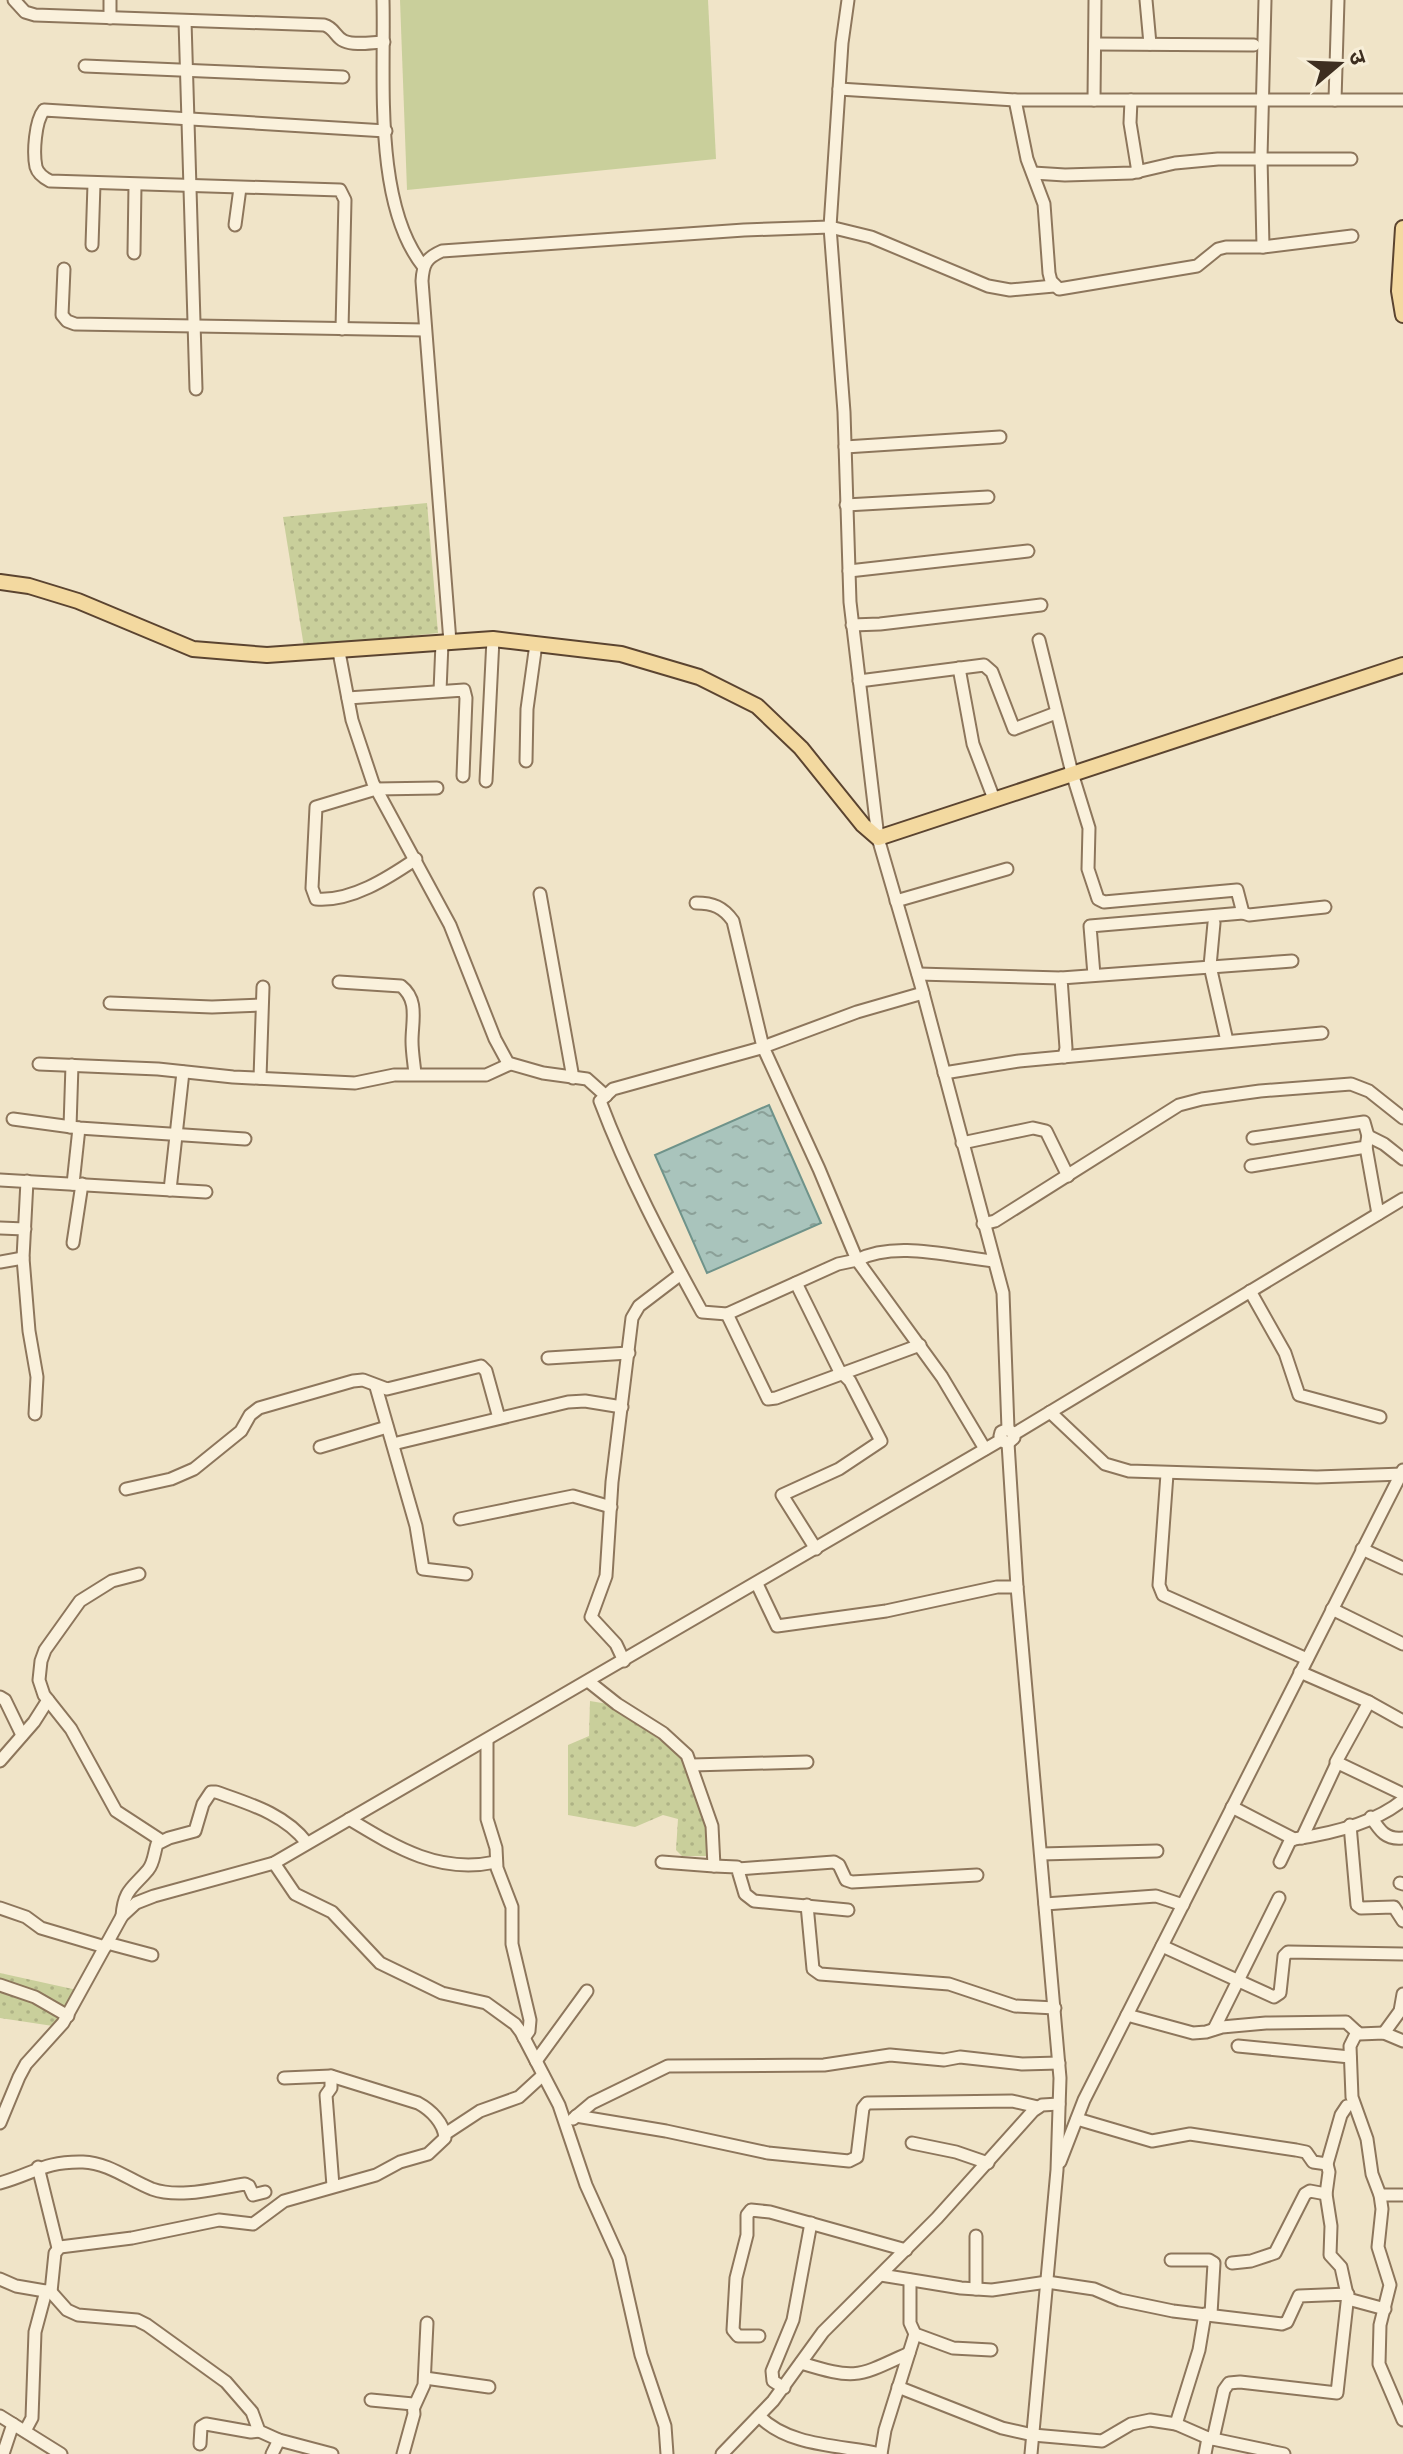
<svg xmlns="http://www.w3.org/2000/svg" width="1403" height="2454" viewBox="0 0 1403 2454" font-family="'Source Serif 4','Noto Sans Devanagari',serif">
<defs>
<pattern id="grass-dots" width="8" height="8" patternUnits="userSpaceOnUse" patternTransform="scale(2)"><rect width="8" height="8" fill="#c9cf9b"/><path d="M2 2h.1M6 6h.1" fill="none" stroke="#aeb285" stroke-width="1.8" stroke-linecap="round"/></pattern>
<pattern id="water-ripples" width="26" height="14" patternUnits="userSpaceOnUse" patternTransform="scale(2)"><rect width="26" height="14" fill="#a9c4bc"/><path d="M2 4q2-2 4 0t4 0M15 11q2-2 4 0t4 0" fill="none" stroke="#8ba098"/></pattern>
</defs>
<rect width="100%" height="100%" fill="#f0e4c8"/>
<g fill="url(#grass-dots)">
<polygon points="427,503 438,633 304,647 283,517"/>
<polygon points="590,1701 608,1704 689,1760 708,1824 706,1856 682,1856 676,1850 678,1819 663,1815 635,1827 568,1815 568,1745 589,1736"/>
<polygon points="0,1973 77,1990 53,2026 0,2018"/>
</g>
<polygon fill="#c9cf9b" points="400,0 708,0 716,159 407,190"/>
<polygon fill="url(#water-ripples)" stroke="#6f938a" stroke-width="2" points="769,1105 821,1223 707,1273 655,1155"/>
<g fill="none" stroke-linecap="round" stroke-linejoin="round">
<g stroke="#8d765c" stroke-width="15">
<g id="minor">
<path d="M14,0l11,12 10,3 289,10c11,3 11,12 20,16 11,5 29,1 40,1"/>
<polyline points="110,0 110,18"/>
<path d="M383,0c2,78 -10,203 40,266"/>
<polyline points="848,0 842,43 830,227 844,412 850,602 878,838 922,989 1003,1293 1008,1429 1014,1434 1014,1438 1008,1443 1004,1442 1000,1436 1001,1432 1008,1429"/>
<polyline points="1146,0 1150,44"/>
<polyline points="185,21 196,389"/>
<polyline points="1095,44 1254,45"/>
<polyline points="85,66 343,77"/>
<polyline points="839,89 1015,100 1403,100"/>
<polyline points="1015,100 1027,159 1044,204 1049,273 1051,281 1059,289 1197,266 1218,249 1226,247 1263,247 1352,236"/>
<polyline points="1094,100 1095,0"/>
<polyline points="1131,100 1130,123 1138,172"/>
<polyline points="1335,100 1338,0"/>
<polyline points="1033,173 1065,175 1132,173 1175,163 1218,159 1351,159"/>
<polyline points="235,225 240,188"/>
<polyline points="92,245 94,184"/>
<polyline points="1263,247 1261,157 1265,0"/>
<polyline points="134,253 135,185"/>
<polyline points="64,269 62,315 67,321 75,324 425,330"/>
<path d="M342,329l3,-129 -5,-10 -290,-9c-6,-3 -12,-7 -14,-14 -3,-14 -1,-46 8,-57l342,21"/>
<polyline points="845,447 1000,437"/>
<polyline points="846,505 988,497"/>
<polyline points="849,571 1028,551"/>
<polyline points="852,625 880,624 1041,605"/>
<polyline points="1039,640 1072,773 1089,828 1088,869 1098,899 1104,902 1237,890 1243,913 1249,915 1325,907"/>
<path d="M450,642l-28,-361c1,-17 4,-23 20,-30l302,-21 86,-3 41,10 117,49 22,4 44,-4"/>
<polyline points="339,652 352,720 373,783 450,925 495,1039 508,1063 543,1073 587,1079 606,1096"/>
<polyline points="959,668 973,744 994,799"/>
<polyline points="859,681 984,665 992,672 1014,729 1056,713"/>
<polyline points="440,691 442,643"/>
<polyline points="348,698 464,690 466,698 463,776"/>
<polyline points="526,761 527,709 536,644"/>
<polyline points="486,781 493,639"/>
<path d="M416,859c-28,19 -65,43 -100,40l-4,-11 4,-81 60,-18 61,-1"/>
<polyline points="540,894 573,1078"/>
<polyline points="896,901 1007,869"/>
<path d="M696,903c17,0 27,4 37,18l30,126 56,122 38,91 -19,4 -111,50 -25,-2c-38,-69 -74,-137 -102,-211l13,-12 148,-41 2,-1 94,-35 66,-19"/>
<polyline points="1214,923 1210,966 1227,1041"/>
<polyline points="918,974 1061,978"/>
<polyline points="1094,975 1090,926 1243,913"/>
<path d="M339,982l62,4c18,14 11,35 11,55 0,11 2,22 3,33"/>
<polyline points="110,1003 212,1007 261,1005"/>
<polyline points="1064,1057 1066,1048 1061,978 1292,961"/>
<polyline points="39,1064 158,1069 233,1077 355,1083 394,1075 486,1075 510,1064"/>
<polyline points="944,1073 1019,1061 1322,1033"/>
<polyline points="260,1078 263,987"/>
<polyline points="13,1119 79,1128 245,1139"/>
<polyline points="70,1127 72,1065"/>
<polyline points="1253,1138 1364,1122 1368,1136 1384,1144 1403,1159"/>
<polyline points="962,1143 1033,1128 1046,1131 1068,1176"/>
<polyline points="1366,1147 1378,1214"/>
<polyline points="1251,1166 1366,1147 1368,1135"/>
<polyline points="0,1180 206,1192"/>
<polyline points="27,1181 23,1258 29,1331 37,1377 35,1414"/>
<polyline points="73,1184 79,1128"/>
<polyline points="170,1190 183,1072"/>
<polyline points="983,1224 995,1221 1179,1105 1202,1099 1260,1091 1351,1084 1369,1091 1403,1118"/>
<polyline points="0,1228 25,1229"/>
<polyline points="73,1243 82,1184"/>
<polyline points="0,1262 23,1258"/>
<polyline points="796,1283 839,1370 850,1381 881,1441 839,1469 782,1495 816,1549"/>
<polyline points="1250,1291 1285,1353 1299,1395 1380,1417"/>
<polyline points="727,1314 768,1399 776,1398 920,1345"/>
<polyline points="548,1358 629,1353"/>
<polyline points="376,1387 416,1526 423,1569 466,1574"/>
<polyline points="1050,1412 1105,1464 1129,1471 1317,1477 1403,1474"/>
<polyline points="1014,1434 1403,1199"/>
<polyline points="1008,1443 1017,1587 1060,2078 1057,2170 1031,2454"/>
<polyline points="393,1444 568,1402 585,1401 622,1407"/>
<polyline points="320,1447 387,1427"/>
<path d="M985,1449l-43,-72 -85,-117c39,-20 95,-3 137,1"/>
<polyline points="1167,1474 1159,1585 1163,1595 1307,1659"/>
<polyline points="126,1489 171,1479 194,1469 241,1431 250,1415 259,1408 353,1381 363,1380 387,1389 481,1366 486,1371 499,1418"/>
<polyline points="460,1519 573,1496 611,1507"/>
<polyline points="1362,1549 1403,1568"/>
<polyline points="139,1574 112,1581 80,1601 45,1650 41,1661 39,1680 44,1695 71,1729 116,1811 162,1841"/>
<polyline points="757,1584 777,1626 886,1611 997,1587 1017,1587"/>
<polyline points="1332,1609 1403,1644"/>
<polyline points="624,1661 616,1644 591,1617 606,1576 612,1482 632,1318 639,1306 681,1274"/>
<polyline points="1300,1672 1369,1702 1403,1721"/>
<polyline points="588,1681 617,1704 663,1733 687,1755 712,1826 714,1866 662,1862"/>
<polyline points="0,1697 5,1700 22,1735"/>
<polyline points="1369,1702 1336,1762 1403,1794"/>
<polyline points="487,1740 487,1819 496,1848 497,1868 512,1907 512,1944 530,2020 529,2031 524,2038"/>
<polyline points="0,1761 34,1722 48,1700"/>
<polyline points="692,1765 807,1762"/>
<path d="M1232,1807l62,32c35,-5 81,-16 109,-39"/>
<path d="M1371,1817c9,14 15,23 32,21"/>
<path d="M349,1819c48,29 90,55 147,43"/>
<polyline points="1350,1825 1357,1905 1361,1908 1394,1907 1403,1921"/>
<polyline points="1302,1838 1337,1763"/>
<polyline points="1041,1854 1157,1851"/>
<polyline points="1280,1862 1290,1841 1294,1839"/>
<polyline points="274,1863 295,1894 332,1912 380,1963 442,1993 486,2003 515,2024 521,2032 559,2105 586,2185 619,2258 641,2355 665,2426 667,2454"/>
<polyline points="714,1866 737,1867 745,1894 754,1901 848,1910"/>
<polyline points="738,1869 834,1862 839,1865 846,1880 852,1882 977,1875"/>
<polyline points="1400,1883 1403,1884"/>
<polyline points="1045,1904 1156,1896 1183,1905"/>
<polyline points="807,1905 813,1969 820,1974 949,1984 1015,2006 1055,2008"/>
<polyline points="0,1908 26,1917 41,1928 105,1947"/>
<path d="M122,1916c2,-27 11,-28 26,-46 6,-7 6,-17 9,-26l12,-6 26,-7 8,-27 8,-12h5c34,12 69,22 91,51"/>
<polyline points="107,1943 152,1955"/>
<polyline points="1162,1946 1274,1997 1280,1993 1284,1956 1288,1952 1403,1954"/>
<polyline points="0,1985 35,1997 68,2016"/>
<polyline points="1127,2015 1193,2033 1206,2032 1222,2027 1266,2023 1346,2022 1359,2034 1384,2033 1403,2041"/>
<polyline points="1214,2029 1279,1898"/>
<polyline points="1357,2032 1350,2046 1352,2097 1367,2139 1372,2174 1380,2195 1382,2209 1378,2247 1390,2285 1380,2325 1379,2364 1403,2420"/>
<polyline points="1384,2033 1400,2011 1403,1994"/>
<polyline points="1238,2046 1350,2057"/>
<polyline points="536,2061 587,1991"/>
<polyline points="331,2076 331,2088 326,2095 333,2186"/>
<polyline points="576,2116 666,2131 768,2153 849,2161 857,2157 863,2108 867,2103 1012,2101 1038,2107"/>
<polyline points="573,2119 592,2103 668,2066 824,2065 890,2055 944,2060 960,2057 1022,2064 1059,2063"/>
<polyline points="1077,2119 1152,2141 1190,2134 1296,2150 1306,2152 1313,2162 1327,2164 1329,2172 1326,2194 1331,2226 1330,2255 1341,2267 1348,2299 1385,2309"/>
<polyline points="0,2123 19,2077 26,2064 63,2023 122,1916 136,1903 154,1896 274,1863 1001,1440"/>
<polyline points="445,2134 480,2111 519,2097 543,2075"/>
<polyline points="912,2143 956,2152 988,2163"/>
<polyline points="1060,2162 1084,2100 1403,1470"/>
<polyline points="1327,2164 1341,2115 1347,2106"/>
<polyline points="38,2167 58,2248"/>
<path d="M0,2183c33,-9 45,-22 83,-21 26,1 46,18 69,27 28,10 65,-1 93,-5l4,2 4,9 12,-3"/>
<polyline points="1380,2195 1403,2195"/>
<polyline points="976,2236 976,2289"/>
<polyline points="1171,2260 1209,2260 1214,2263 1211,2314"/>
<polyline points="1232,2263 1251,2261 1275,2253 1305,2194 1310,2191 1326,2194"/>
<polyline points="881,2275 961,2288 992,2290 1047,2282 1094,2289 1120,2300 1173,2311 1282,2324 1287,2322 1299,2296 1348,2294 1337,2393 1240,2382 1229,2383 1224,2390 1213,2439"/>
<polyline points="0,2279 16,2286 51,2292 67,2310 78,2315 137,2320 147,2325 226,2382 252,2412 259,2431 279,2440"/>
<polyline points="910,2280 910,2323 915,2334 953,2348 991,2350"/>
<path d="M51,2292l4,-39 5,-6 72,-9 87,-18 34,4 31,-23 92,-26 24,-13 28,-8 17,-16c-1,-15 -14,-28 -27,-35l-87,-27 -47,2"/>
<polyline points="759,2336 738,2336 733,2330 736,2278 747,2235 747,2215 751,2210 770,2212 906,2250"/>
<path d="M801,2363c56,17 56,14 108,-10"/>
<polyline points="425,2378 489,2387"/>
<polyline points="898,2387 1002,2428 1033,2435 1102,2441 1131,2424 1150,2420 1176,2424 1208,2438 1284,2454"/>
<polyline points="784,2388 773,2381 772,2371 793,2320 811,2223"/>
<polyline points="371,2400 413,2404 414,2414 403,2454"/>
<polyline points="414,2407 424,2385 427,2323"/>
<polyline points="0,2416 61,2454"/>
<path d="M759,2416c30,31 82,29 122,38"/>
<polyline points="1176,2424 1199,2350 1205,2314"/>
<polyline points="25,2431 32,2418 35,2332 46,2291"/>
<polyline points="200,2444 201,2427 206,2424 251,2432 259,2431"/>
<polyline points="3,2454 13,2424"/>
<polyline points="272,2454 279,2440 332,2454"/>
<polyline points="722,2454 773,2401 823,2332 937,2218 1033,2111 1042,2105 1059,2104"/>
<polyline points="881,2454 885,2430 915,2334"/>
<polyline points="1205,2454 1208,2438"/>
</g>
</g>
<g stroke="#5b4430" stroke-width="18">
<g id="major">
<polyline points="1403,228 1399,291 1403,315"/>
<polyline points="0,582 29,586 78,601 193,649 267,655 493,639 621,654 699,677 757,706 801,748 863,825 878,838 1403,665"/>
</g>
</g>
<use href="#minor" stroke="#faf1dc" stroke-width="11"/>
<use href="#major" stroke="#f3d9a0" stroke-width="14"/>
</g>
<g transform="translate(1339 64) rotate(71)" stroke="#f7eed8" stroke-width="6" paint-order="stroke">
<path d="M0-6L14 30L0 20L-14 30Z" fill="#3d2e20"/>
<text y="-12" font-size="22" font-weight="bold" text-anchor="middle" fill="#3d2e20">उ</text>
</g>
</svg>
